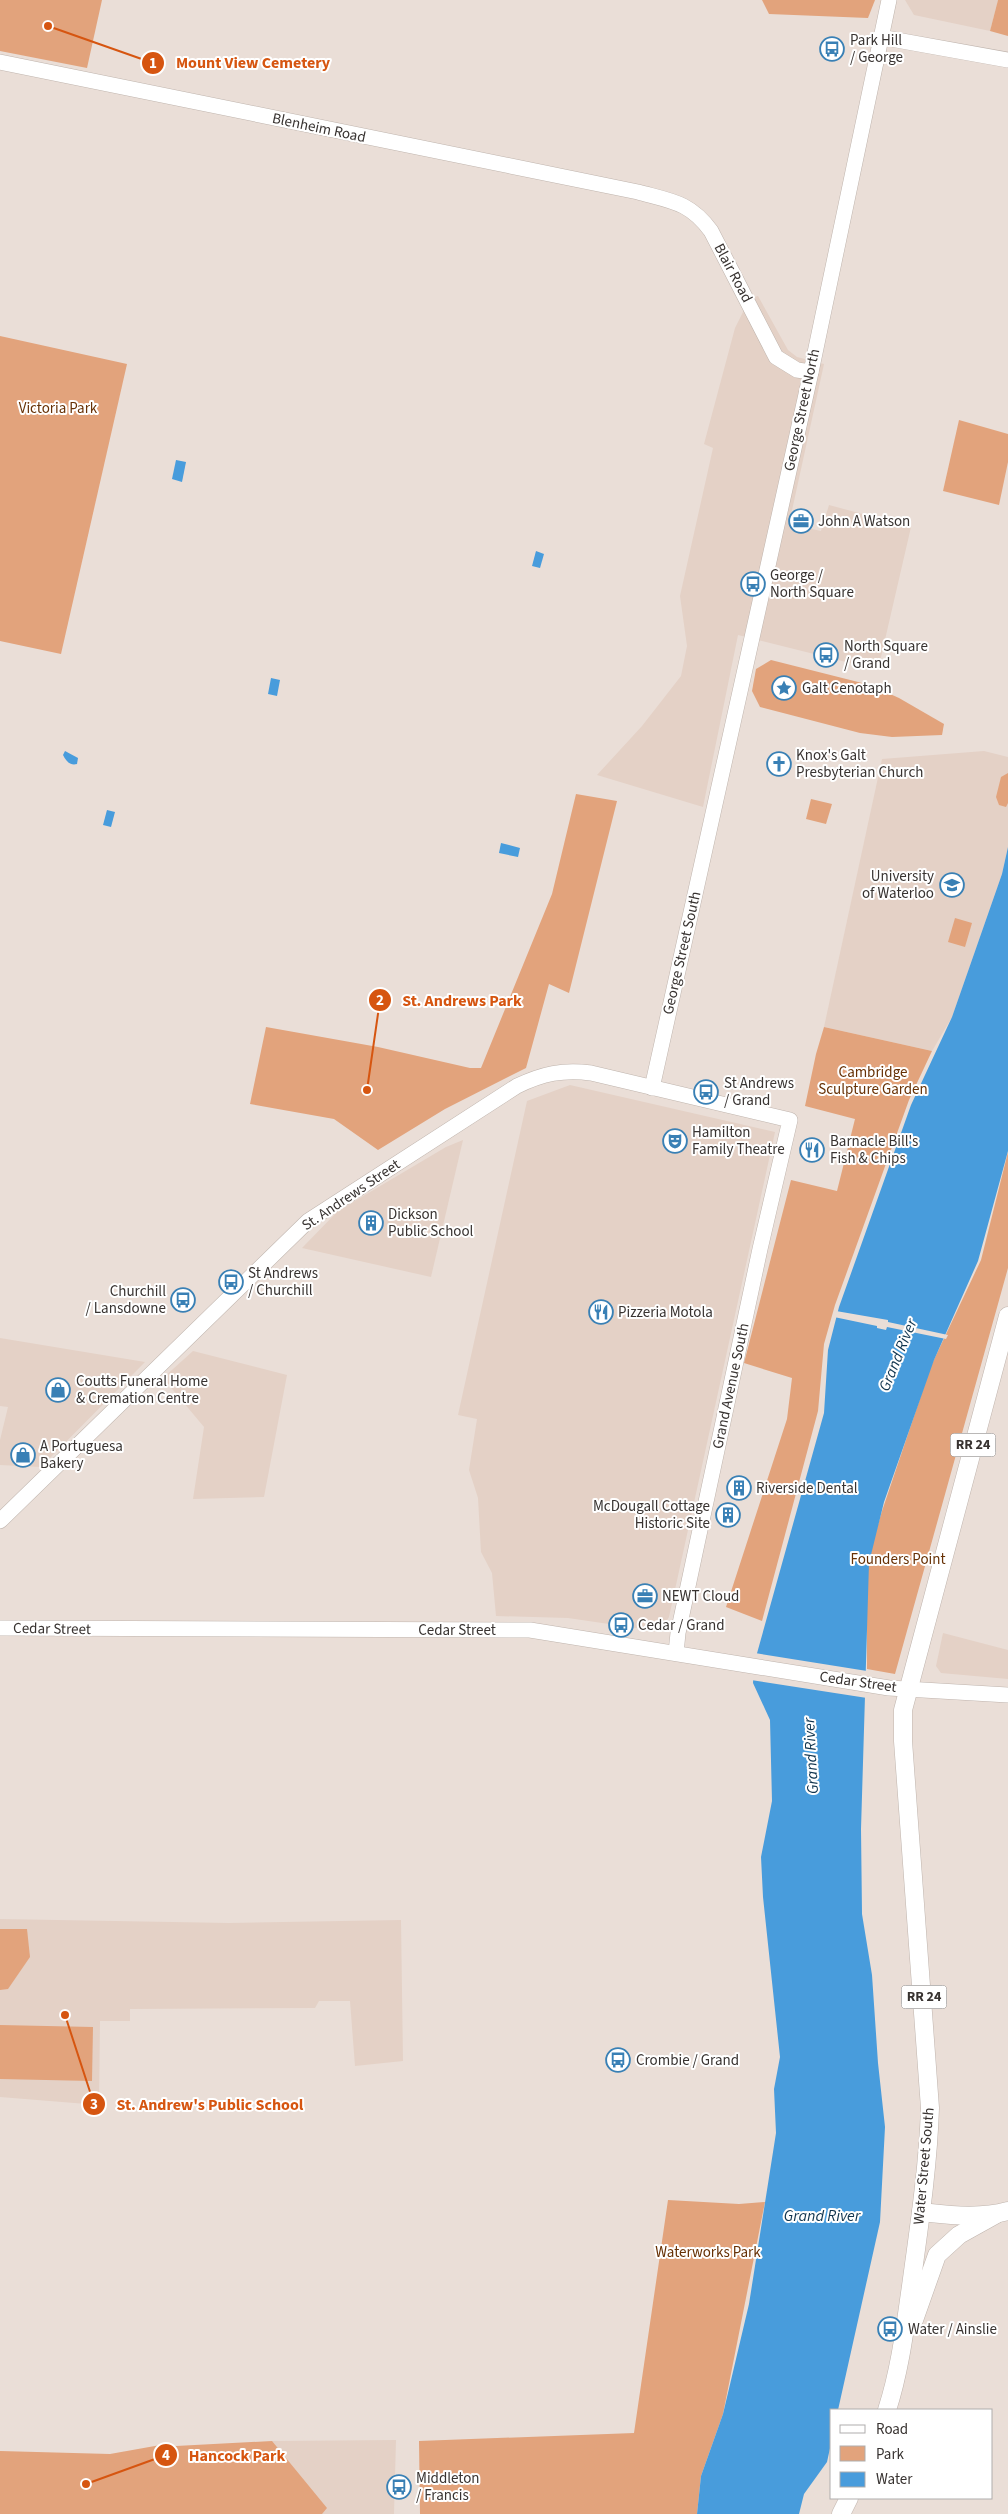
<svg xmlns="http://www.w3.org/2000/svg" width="1008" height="2514" viewBox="0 0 1008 2514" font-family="'Source Sans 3',sans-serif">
<rect width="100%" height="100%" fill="#eaded7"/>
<g fill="#e4d1c6">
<polygon points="905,0 998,0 990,31 914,15"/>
<polygon points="758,296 788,350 797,357 824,364 789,524 821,531 829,505 911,527 878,670 738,635 703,807 597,775 642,726 681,676 687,646 680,596 713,448 704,444 735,328 750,298"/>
<polygon points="984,751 1008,757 1008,847 1002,874 952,1017 932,1051 824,1027 882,759"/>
<polygon points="570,1085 775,1132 669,1617 663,1627 650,1630 568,1618 496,1616 492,1573 481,1552 478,1498 469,1470 477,1419 458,1415 527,1101"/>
<polygon points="463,1140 431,1277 302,1248 338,1211 446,1147"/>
<polygon points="0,1338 145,1362 41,1467 0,1465 0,1440 8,1407 0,1406"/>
<polygon points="193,1351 287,1375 264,1497 193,1499 204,1427 163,1378"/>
<polygon points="943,1633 1008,1650 1008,1679 941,1673 936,1666"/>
<polygon points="0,1919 229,1923 401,1920 403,2061 355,2066 350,2001 319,2001 315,2008 130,2009 130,2021 100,2021 99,2105 0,2097"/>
<polygon points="396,2440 394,2514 276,2514 272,2441"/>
</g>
<g fill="#e2a37c">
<polygon points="0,0 102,0 87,68 0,51"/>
<polygon points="762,0 875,0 868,18 769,14"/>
<polygon points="998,0 1008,0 1008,36 990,31"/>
<polygon points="0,336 127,364 61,654 0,641"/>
<polygon points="959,420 1008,434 1008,462 999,505 943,491"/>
<polygon points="771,660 870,685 899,698 944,724 942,735 892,737 860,733 760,707 752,691 756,669"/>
<polygon points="1008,773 1008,803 1006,807 999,805 996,797 1001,777"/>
<polygon points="576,794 617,801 569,993 549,984 526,1068 445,1109 378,1150 334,1119 250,1104 266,1027 378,1047 470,1068 481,1068 552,894"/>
<polygon points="811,799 832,804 826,824 806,819"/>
<polygon points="955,918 972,923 965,947 948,942"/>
<polygon points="824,1027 932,1051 909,1100 835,1305 824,1344 818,1411 762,1621 726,1607 787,1419 792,1378 744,1363 791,1180 837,1191 855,1119 805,1106 816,1054"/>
<polygon points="1008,1152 1008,1268 895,1674 867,1669 867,1562 882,1511 931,1366 981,1260"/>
<polygon points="0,1929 27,1929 30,1957 8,1989 0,1990"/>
<polygon points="0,2025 93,2027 92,2081 0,2079"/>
<polygon points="668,2200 739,2204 765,2202 723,2414 701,2476 697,2514 420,2514 419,2441 634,2433"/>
<polygon points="272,2441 327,2508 322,2514 0,2514 0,2451 110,2454 166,2444 176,2446"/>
</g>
<g fill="#489cdc">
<polygon points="176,460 186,462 182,482 172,479"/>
<polygon points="536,551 544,554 540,568 532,566"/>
<polygon points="271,678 280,680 277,696 268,694"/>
<path d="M65,751l13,7 -1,6c-7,2 -11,-3 -14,-9z"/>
<polygon points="107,810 115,812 111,827 103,825"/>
<polygon points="501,843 520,848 518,857 499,853"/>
<polygon points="1008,847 1008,1151 978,1261 934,1360 884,1502 869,1563 861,1829 862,1914 872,1975 878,2063 885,2127 880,2222 838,2410 832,2410 832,2439 827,2462 804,2494 799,2514 697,2514 701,2476 723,2414 749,2304 776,2133 774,2089 780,2057 763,1897 761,1857 772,1801 770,1720 753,1683 754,1664 824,1413 828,1350 839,1307 911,1105 952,1017 1002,874"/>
</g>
<g fill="#eaded7">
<polygon points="836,1311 888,1320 888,1322 948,1335 946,1339 887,1327 886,1330 877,1328 877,1326 834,1317"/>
<polygon points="755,1653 867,1671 867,1698 751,1680"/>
</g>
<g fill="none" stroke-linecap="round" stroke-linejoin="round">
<g stroke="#bfb4ad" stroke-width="16">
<g id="secondary">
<polyline points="880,37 1008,60"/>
<path d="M0,62l638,130c33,9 52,10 73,39l65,126 21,13 14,2"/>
<polyline points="652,1088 811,372 889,0"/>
<path d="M0,1521l308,-300 209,-135c25,-12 46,-17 74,-13l199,47 -30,129 -82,384 -2,20"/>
<polyline points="0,1628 530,1630 889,1688 1008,1695"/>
</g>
</g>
<g stroke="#bfb4ad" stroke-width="19">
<g id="primary">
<path d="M921,2212c29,3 58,7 87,-1"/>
<polyline points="914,2320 937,2255 959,2235 995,2215"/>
<path d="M887,2410c13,-40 18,-82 24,-124 8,-59 17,-118 19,-178l-27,-367v-31l105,-394"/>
<polyline points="841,2514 849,2498"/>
</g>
</g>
<use href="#secondary" stroke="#fff" stroke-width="15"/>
<use href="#primary" stroke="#fff" stroke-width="18"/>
</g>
<defs>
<g id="bus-ring" transform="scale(1.25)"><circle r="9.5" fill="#fff" stroke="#3980b5" stroke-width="1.5"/><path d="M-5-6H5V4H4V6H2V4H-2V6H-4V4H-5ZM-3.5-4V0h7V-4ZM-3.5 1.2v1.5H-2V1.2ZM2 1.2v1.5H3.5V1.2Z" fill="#3980b5"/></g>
<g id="office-ring" transform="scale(1.25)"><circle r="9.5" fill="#fff" stroke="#3980b5" stroke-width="1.5"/><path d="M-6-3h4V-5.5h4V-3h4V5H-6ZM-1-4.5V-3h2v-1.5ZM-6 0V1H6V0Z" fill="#3980b5"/></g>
<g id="sight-ring" transform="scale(1.25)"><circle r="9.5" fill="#fff" stroke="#3980b5" stroke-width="1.5"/><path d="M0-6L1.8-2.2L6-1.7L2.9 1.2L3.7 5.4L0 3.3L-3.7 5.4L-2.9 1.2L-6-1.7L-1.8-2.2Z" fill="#3980b5"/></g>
<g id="church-ring" transform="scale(1.25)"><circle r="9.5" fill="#fff" stroke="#3980b5" stroke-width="1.5"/><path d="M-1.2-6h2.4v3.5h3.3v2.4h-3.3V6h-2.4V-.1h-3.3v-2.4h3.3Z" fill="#3980b5"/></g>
<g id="university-ring" transform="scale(1.25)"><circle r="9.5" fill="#fff" stroke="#3980b5" stroke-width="1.5"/><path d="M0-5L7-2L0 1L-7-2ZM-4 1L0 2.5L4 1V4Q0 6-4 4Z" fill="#3980b5"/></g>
<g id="theatre-ring" transform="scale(1.25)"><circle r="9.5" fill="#fff" stroke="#3980b5" stroke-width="1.5"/><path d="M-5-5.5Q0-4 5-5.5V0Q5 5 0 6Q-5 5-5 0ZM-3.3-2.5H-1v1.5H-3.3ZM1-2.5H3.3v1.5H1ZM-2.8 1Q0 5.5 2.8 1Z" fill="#3980b5"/></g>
<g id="restaurant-ring" transform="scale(1.25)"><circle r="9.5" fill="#fff" stroke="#3980b5" stroke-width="1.5"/><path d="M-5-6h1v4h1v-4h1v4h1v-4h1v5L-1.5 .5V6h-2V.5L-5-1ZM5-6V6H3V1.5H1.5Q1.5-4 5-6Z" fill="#3980b5"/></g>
<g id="building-ring" transform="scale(1.25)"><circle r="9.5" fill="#fff" stroke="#3980b5" stroke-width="1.5"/><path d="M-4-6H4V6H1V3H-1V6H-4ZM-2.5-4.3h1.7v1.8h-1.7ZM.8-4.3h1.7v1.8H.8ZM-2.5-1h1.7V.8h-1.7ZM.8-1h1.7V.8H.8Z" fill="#3980b5"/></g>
<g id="shop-ring" transform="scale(1.25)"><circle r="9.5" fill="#fff" stroke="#3980b5" stroke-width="1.5"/><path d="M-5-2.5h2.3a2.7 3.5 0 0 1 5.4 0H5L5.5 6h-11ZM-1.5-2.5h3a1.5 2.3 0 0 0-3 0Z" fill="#3980b5"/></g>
</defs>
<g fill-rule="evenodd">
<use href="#bus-ring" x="832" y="49"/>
<use href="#office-ring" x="801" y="521"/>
<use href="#bus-ring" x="753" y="584"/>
<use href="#bus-ring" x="826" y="655"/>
<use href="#sight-ring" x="784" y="688"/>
<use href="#church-ring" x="779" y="764"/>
<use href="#university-ring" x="952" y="885"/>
<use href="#bus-ring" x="706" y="1092"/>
<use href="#theatre-ring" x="675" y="1141"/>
<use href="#restaurant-ring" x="812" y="1150"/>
<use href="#building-ring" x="371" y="1223"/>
<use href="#bus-ring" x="231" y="1282"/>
<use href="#bus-ring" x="183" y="1300"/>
<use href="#restaurant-ring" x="601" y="1312"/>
<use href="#shop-ring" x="58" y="1390"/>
<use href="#shop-ring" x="23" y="1455"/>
<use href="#building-ring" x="739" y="1488"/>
<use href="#building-ring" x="728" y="1515"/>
<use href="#office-ring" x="645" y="1596"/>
<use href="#bus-ring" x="621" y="1625"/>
<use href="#bus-ring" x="618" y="2060"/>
<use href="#bus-ring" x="890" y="2329"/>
<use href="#bus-ring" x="399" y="2487"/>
</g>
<g text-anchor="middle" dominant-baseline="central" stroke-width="4" stroke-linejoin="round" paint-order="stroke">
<g fill="#fff" stroke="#74706f" stroke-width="1">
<rect x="950.5" y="1433.5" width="45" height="23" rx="4"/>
<rect x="901.5" y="1985.5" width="45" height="23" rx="4"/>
</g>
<g font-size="14" font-weight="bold" fill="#383331">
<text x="973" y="1445">RR 24</text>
<text x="924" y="1997">RR 24</text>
</g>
<g font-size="15" fill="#383331" stroke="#fff" text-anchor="start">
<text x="850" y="40">Park Hill<tspan x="850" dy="17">/ George</tspan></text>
<text x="818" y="521">John A Watson</text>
<text x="770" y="575">George /<tspan x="770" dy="17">North Square</tspan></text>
<text x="844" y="646">North Square<tspan x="844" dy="17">/ Grand</tspan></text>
<text x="802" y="688">Galt Cenotaph</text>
<text x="796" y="755">Knox's Galt<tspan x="796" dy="17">Presbyterian Church</tspan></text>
<text x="934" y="876" text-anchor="end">University<tspan x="934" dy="17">of Waterloo</tspan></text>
<text x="724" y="1083">St Andrews<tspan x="724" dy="17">/ Grand</tspan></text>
<text x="692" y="1132">Hamilton<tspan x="692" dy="17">Family Theatre</tspan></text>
<text x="830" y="1141">Barnacle Bill's<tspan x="830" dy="17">Fish &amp; Chips</tspan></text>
<text x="388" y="1214">Dickson<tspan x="388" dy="17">Public School</tspan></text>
<text x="248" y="1273">St Andrews<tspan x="248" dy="17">/ Churchill</tspan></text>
<text x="166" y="1291" text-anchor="end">Churchill<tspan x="166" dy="17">/ Lansdowne</tspan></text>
<text x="618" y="1312">Pizzeria Motola</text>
<text x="76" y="1381">Coutts Funeral Home<tspan x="76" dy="17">&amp; Cremation Centre</tspan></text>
<text x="40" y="1446">A Portuguesa<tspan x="40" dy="17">Bakery</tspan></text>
<text x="756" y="1488">Riverside Dental</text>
<text x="710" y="1506" text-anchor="end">McDougall Cottage<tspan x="710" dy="17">Historic Site</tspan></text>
<text x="662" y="1596">NEWT Cloud</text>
<text x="638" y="1625">Cedar / Grand</text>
<text x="636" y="2060">Crombie / Grand</text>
<text x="908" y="2329">Water / Ainslie</text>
<text x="416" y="2478">Middleton<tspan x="416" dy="17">/ Francis</tspan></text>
</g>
<g font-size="15" fill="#383331" stroke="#fff">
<text transform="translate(319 128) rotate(12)">Blenheim Road</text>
<text transform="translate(733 273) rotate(62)">Blair Road</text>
<text transform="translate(802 410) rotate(-78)">George Street North</text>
<text transform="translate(682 953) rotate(-77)">George Street South</text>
<text transform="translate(351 1195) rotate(-34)">St. Andrews Street</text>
<text transform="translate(731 1386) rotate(-78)">Grand Avenue South</text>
<text transform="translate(52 1629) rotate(1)">Cedar Street</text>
<text x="457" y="1630">Cedar Street</text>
<text transform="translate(858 1682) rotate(8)">Cedar Street</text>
<text transform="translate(924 2166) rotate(-85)">Water Street South</text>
</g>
<g font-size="15" fill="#673105" stroke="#fff">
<text x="58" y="408">Victoria Park</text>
<text x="873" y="1072">Cambridge<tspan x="873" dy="17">Sculpture Garden</tspan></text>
<text x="898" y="1559">Founders Point</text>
<text x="708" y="2252">Waterworks Park</text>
</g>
<g font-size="16" font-style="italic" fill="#10344e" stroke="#fff">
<text transform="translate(898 1355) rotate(-68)">Grand River</text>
<text transform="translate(811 1756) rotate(-93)">Grand River</text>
<text x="822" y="2216">Grand River</text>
</g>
</g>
<path fill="none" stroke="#d65510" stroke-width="2" d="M48 26L153 63M367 1090L380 1000M65 2015L94 2104M86 2484L166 2455"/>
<g fill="#d65510" stroke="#fff" stroke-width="2">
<circle cx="48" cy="26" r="5"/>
<circle cx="367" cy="1090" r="5"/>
<circle cx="65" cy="2015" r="5"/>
<circle cx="86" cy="2484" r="5"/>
<circle cx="153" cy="63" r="12"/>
<circle cx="380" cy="1000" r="12"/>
<circle cx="94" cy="2104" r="12"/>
<circle cx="166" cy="2455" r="12"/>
</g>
<g font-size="15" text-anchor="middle" font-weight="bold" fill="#fff">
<text x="153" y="68">1</text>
<text x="380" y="1005">2</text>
<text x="94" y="2109">3</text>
<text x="166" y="2460">4</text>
</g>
<g font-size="16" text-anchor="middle" font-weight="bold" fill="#d65510" stroke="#fff" stroke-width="4" stroke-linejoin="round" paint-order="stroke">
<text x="253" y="68">Mount View Cemetery</text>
<text x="462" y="1006">St. Andrews Park</text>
<text x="210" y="2110">St. Andrew's Public School</text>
<text x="237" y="2461">Hancock Park</text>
</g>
<rect x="830" y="2409" width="162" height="90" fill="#ffffff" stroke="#afadad"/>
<rect x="840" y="2425" width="25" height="8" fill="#ffffff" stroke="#afadad"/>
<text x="876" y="2434" font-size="15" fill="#383331">Road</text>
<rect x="840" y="2446" width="25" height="15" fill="#e2a37c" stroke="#afadad"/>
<text x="876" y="2459" font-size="15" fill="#383331">Park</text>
<rect x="840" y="2472" width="25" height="15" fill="#489cdc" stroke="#afadad"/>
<text x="876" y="2484" font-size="15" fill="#383331">Water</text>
</svg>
